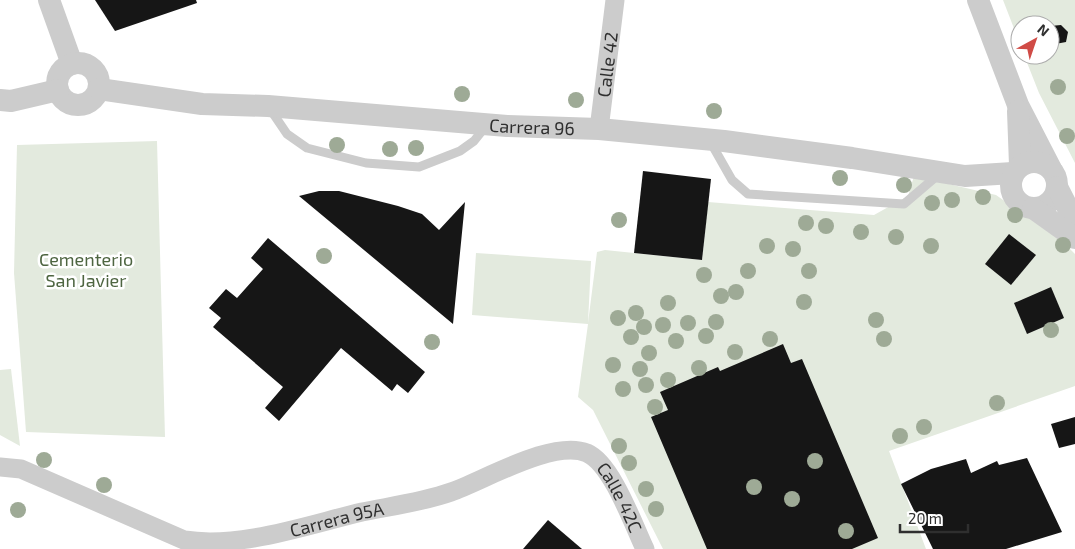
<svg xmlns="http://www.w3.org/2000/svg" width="1075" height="549" viewBox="0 0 1075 549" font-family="'Exo 2',sans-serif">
<rect width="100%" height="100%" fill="#fff"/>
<g fill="#e3eade">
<polygon points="1003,0 1075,0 1075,163 1039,93 1024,55 1050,55 1050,25 1020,25 1020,44"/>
<polygon points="157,141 165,437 26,432 14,273 17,145"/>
<polygon points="914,176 996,195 1064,243 1075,254 1075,386 889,451 926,549 663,549 593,410 578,397 588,324 472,315 476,253 591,261 588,323 597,252 605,250 702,260 708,202 874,215 908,196"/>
<polygon points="11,369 20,446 0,435 0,370"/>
</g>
<g fill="#161616">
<polygon points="95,0 196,0 197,3 115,31"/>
<polygon points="1061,25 1068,32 1066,42 1050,45 1050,26"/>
<polygon points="643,171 711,179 702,260 634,253"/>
<polygon points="319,191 339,191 398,206 422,214 439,230 465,202 453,324 299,196"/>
<polygon points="1009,234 1036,255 1011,285 985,264"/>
<polygon points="268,238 425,372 408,393 397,384 392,391 341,348 279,421 265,408 283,387 213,327 221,318 209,308 226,289 237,298 263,269 251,258"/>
<polygon points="1051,287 1064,318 1027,334 1014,303"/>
<polygon points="783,344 791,363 802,359 878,538 852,549 707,549 651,417 668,410 660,392 718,367 720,371"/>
<polygon points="1075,417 1075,444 1059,448 1051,424"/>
<polygon points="1027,458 1062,532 1006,549 933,549 901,484 931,469 966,459 971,473 997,461 999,465"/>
<polygon points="548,520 582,549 523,549"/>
</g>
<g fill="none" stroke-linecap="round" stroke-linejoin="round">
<g stroke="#ccc" stroke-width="9">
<polyline points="270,109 287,134 307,148 366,163 419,167 460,151 474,141 486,126"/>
<polyline points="711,143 732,180 748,194 904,204 938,175"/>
</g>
<g stroke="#ccc" stroke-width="19">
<path id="s1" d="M599,129l16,-129"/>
<path id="s2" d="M0,467l21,2 163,71c56,9 123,-15 178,-28 30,-6 61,-10 89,-20 34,-12 102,-53 136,-39 25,11 46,71 58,96"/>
</g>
<g stroke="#ccc" stroke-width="22">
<polyline points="49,0 72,64"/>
<polyline points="978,0 1018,105 1051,169"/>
<circle cx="78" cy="84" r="21"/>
<path id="s3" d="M99,89l103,15 66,2 239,20 92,3 125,12 128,17 113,18 48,-3"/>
<polyline points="0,100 11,101 58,90"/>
<polyline points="1018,111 1020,165"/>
<circle cx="1034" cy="185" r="23"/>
<polyline points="1057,187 1075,222"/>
<polyline points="1033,208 1075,238"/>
</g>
</g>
<g fill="#9eaa96">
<circle cx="1058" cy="87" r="8"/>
<circle cx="462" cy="94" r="8"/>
<circle cx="576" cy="100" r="8"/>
<circle cx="714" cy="111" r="8"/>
<circle cx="1067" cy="136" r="8"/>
<circle cx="337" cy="145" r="8"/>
<circle cx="416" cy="148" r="8"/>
<circle cx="390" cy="149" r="8"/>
<circle cx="840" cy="178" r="8"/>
<circle cx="904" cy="185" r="8"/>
<circle cx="983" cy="197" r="8"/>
<circle cx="952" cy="200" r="8"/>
<circle cx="932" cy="203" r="8"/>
<circle cx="1015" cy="215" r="8"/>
<circle cx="619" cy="220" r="8"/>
<circle cx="806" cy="223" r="8"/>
<circle cx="826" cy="226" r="8"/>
<circle cx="861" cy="232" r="8"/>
<circle cx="896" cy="237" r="8"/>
<circle cx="1063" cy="245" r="8"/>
<circle cx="767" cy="246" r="8"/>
<circle cx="931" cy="246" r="8"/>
<circle cx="793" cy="249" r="8"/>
<circle cx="324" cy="256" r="8"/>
<circle cx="748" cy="271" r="8"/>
<circle cx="809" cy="271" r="8"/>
<circle cx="704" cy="275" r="8"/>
<circle cx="736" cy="292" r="8"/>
<circle cx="721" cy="296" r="8"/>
<circle cx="804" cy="302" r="8"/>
<circle cx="668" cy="303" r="8"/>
<circle cx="636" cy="313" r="8"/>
<circle cx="618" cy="318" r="8"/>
<circle cx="876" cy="320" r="8"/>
<circle cx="716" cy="322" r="8"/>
<circle cx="688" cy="323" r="8"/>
<circle cx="663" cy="325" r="8"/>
<circle cx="644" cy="327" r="8"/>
<circle cx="1051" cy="330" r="8"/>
<circle cx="706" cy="336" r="8"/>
<circle cx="631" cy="337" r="8"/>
<circle cx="770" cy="339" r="8"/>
<circle cx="884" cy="339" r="8"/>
<circle cx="676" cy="341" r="8"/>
<circle cx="432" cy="342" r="8"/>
<circle cx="735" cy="352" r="8"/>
<circle cx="649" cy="353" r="8"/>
<circle cx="613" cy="365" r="8"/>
<circle cx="699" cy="368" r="8"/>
<circle cx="640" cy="369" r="8"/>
<circle cx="668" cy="380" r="8"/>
<circle cx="646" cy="385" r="8"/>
<circle cx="623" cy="389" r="8"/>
<circle cx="997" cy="403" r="8"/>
<circle cx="655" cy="407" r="8"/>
<circle cx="924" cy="427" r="8"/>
<circle cx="900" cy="436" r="8"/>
<circle cx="619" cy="446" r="8"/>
<circle cx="44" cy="460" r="8"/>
<circle cx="815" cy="461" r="8"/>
<circle cx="629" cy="463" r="8"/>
<circle cx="104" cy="485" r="8"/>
<circle cx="754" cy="487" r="8"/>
<circle cx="646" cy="489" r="8"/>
<circle cx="792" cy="499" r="8"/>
<circle cx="656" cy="509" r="8"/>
<circle cx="18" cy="510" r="8"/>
<circle cx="846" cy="531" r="8"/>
</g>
<g text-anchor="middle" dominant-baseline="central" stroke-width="5" stroke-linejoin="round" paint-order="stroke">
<g font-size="18" fill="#2f2f2f" stroke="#fff">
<text stroke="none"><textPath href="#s1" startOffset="65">Calle 42</textPath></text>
<text stroke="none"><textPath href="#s3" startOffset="435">Carrera 96</textPath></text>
<text stroke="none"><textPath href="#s2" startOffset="672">Calle 42C</textPath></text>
<text stroke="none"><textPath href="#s2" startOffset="354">Carrera 95A</textPath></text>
</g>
<g font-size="18" fill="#4e6541" stroke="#fff">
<text x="86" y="259">Cementerio<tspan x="86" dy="21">San Javier</tspan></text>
</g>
</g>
<g transform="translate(1035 40) rotate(40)"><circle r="24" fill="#ffffff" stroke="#acacac"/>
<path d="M0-4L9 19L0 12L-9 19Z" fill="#d04b46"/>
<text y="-8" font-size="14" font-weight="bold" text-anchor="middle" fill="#2f2f2f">N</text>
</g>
<path d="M900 524v8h68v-8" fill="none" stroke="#2f2f2f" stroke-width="2.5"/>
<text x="908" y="524" font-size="15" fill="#2f2f2f" stroke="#ffffff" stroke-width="4" paint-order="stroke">20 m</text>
</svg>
